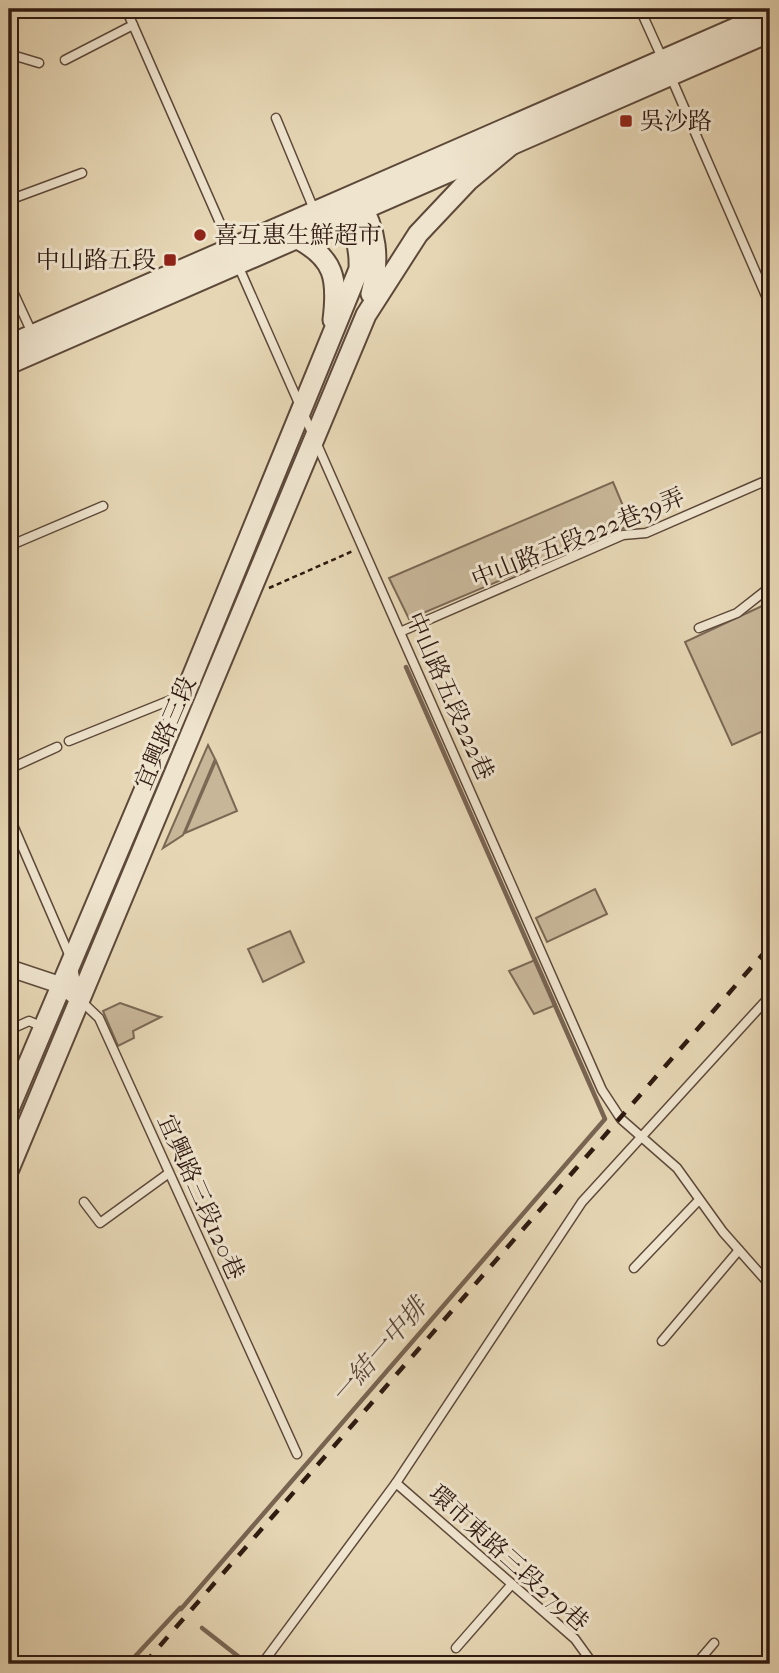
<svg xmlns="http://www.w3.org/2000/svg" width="779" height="1673" viewBox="0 0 779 1673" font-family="'IM FELL French Canon','Noto Serif TC',serif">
<rect width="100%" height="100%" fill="#e6d6b4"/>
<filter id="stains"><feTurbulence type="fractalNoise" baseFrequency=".00286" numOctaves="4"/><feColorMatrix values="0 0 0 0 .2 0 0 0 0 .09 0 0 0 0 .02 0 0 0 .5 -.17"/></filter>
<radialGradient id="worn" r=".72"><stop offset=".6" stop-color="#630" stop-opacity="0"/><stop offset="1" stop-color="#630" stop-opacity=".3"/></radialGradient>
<g fill="#c7b698" stroke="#7b6854" stroke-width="2">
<polygon points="613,482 631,525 409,619 389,578"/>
<polygon points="762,606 770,613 770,728 732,745 685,642"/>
<polygon points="208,745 215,759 183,835 163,848"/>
<polygon points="216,761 237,811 185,833"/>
<polygon points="595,889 607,914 547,942 536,918"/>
<polygon points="290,931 304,962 263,982 248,949"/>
<polygon points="535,960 556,1005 534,1014 509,971"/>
<polygon points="120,1003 157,1016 161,1017 133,1031 134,1038 118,1046 103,1011"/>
</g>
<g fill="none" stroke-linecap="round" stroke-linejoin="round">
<g stroke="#786452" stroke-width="4.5">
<polyline points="181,1609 605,1119 406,667"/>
<polyline points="202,1628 248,1664"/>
<polyline points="128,1664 180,1608"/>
</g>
<g stroke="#5d493a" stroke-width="11">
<g id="service">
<polyline points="126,9 231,248"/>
<polyline points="640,9 663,60"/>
<polyline points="9,54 39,63"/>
<polyline points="65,60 133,25"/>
<polyline points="670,75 770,305"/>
<polyline points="276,118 315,212"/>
<polyline points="9,200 82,173"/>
<polyline points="237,263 602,1090 621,1119 677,1168 723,1232 770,1285"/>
<polyline points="9,283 33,335"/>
<polyline points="9,546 103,506"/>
<polyline points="699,628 737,613 770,587"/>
<polyline points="400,632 623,535 646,533 770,479"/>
<polyline points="69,741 183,695"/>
<polyline points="9,769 57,747"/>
<polyline points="9,816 71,959 80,1000 99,1018 297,1454"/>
<polyline points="9,1030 29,1021 43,1027"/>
<polyline points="84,1202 100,1223 169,1173"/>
<polyline points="634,1268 699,1200"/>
<polyline points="662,1341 739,1250"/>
<polyline points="396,1483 575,1639 593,1664"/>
<polyline points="456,1648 512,1584"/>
<polyline points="262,1664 396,1483 582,1202 770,996"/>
<polyline points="696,1664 714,1643"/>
</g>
</g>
<g stroke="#5d493a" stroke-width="19">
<polyline id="minor" points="9,968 63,986 80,1000"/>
</g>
<g stroke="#5d493a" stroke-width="23">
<g id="tertiary">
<path d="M358,199c19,31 22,60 13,95"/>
<path d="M296,238c39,20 42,41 37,82"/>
<polyline points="9,345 770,13"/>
<polyline points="9,364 770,32"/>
<path d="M9,1109l176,-415 174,-425c1,-25 -5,-46 -19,-67"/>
<polyline points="9,1169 366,315 418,234 468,181 511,145"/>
</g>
</g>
<polyline stroke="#2f1a11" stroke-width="2.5" stroke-dasharray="5 3.5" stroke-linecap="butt" points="269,588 353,551"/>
<use href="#service" stroke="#efe4ce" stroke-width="8"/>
<use href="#minor" stroke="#efe4ce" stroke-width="16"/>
<use href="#tertiary" stroke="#efe4ce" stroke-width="19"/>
<polyline stroke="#2f1a11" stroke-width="4.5" stroke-dasharray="12 12" stroke-linecap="butt" points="144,1664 770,946"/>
</g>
<g fill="#8f2418" stroke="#efe4ce" stroke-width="2.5">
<rect x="619" y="114" width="14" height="14" rx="3.5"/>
<circle cx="200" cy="235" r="7"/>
<rect x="163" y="253" width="14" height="14" rx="3.5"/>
</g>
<g text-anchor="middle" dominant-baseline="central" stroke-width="6" stroke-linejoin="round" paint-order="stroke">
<g font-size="24" fill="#2f1a11" stroke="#efe4ce" text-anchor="start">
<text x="640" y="121">吳沙路</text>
<text x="214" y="235">喜互惠生鮮超市</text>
<text x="156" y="260" text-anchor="end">中山路五段</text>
</g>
<g font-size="24" fill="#2f1a11" stroke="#efe4ce">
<text transform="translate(578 538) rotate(-22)">中山路五段222巷39弄</text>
<text transform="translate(450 696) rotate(66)">中山路五段222巷</text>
<text transform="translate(165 733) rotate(-67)">宜興路三段</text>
<text transform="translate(201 1197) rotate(66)">宜興路三段120巷</text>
<text transform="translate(509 1558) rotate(42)">環市東路三段279巷</text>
</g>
<g font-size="26" font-style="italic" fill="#594537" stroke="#efe4ce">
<text transform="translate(379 1351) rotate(-49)">一結一中排</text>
</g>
</g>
<rect width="779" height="1673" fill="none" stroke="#e6d6b4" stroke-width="35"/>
<rect x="10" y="10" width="758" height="1652" fill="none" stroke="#2f1a11" stroke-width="3.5"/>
<rect x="18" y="18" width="744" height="1638" fill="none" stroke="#2f1a11" stroke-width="2"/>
<rect width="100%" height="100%" filter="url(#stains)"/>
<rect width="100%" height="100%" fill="url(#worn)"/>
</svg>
